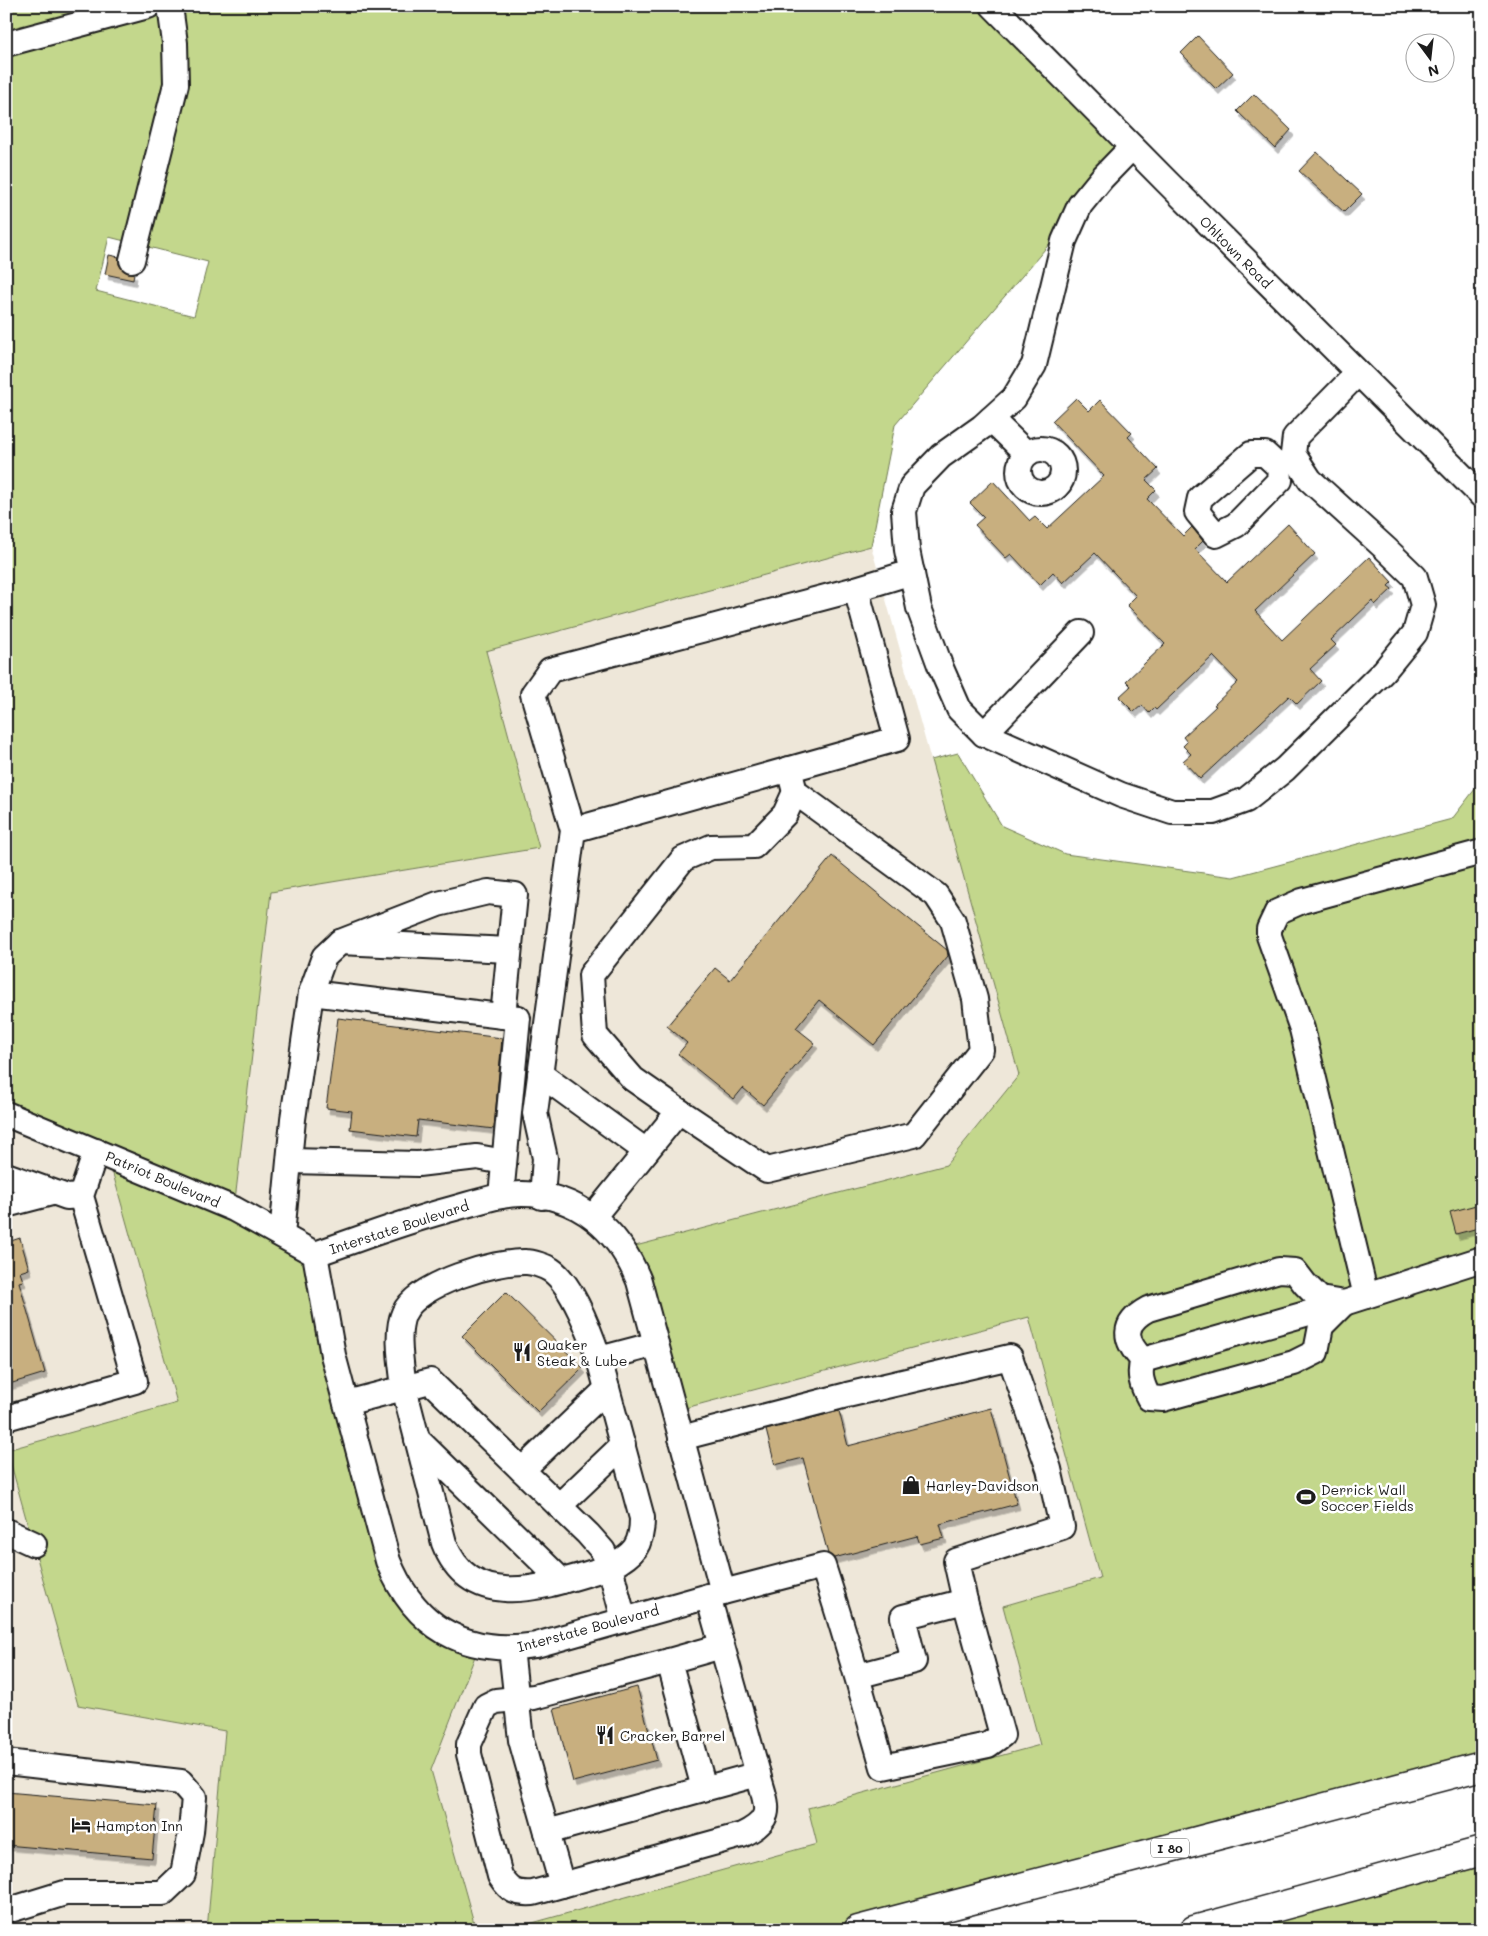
<svg xmlns="http://www.w3.org/2000/svg" width="1488" height="1936" viewBox="0 0 1488 1936" font-family="Mali,sans-serif">
<defs>
<filter id="shadow"><feDropShadow dx="3" dy="5.5" stdDeviation="0" flood-color="#0004"/></filter>
</defs>
<rect width="100%" height="100%" fill="#fff"/>
<filter id="ink" filterUnits="userSpaceOnUse"><feTurbulence type="fractalNoise" baseFrequency=".02" numOctaves="2"/><feDisplacementMap in="SourceGraphic" scale="10" xChannelSelector="R" yChannelSelector="G"/><feConvolveMatrix kernelMatrix="1 2 1 2 8 2 1 2 1" color-interpolation-filters="sRGB"/></filter>
<g filter="url(#ink)">
<g fill="#eee7d9">
<polygon points="871,546 1019,1075 946,1165 624,1249 674,1411 1029,1317 1100,1579 1003,1606 1040,1746 808,1808 817,1844 507,1930 476,1930 431,1770 479,1646 409,1601 234,1209 271,892 538,848 486,651"/>
<polygon points="6,1114 108,1156 177,1403 7,1450 78,1705 225,1731 207,1930 6,1930"/>
</g>
<g fill="#c3d78c" stroke="#707a54" fill-rule="evenodd">
<path d="M6,6h1008l9,31 109,110 -237,278 -24,121 -385,105 53,197 -268,44 -37,317 81,45 86,335 78,57 -48,124 45,160h-269l18,-199 -147,-26 -71,-255 170,-47 -69,-247 -102,-42zM109,237l99,25 -14,54 -98,-25z"/>
<polygon points="958,753 1002,826 1065,854 1233,877 1452,819 1482,780 1482,1766 859,1930 507,1930 817,1844 808,1808 1040,1745 1003,1606 1100,1578 1029,1317 674,1411 624,1249 946,1165 1019,1075 931,760"/>
<polygon points="1482,1851 1482,1930 1223,1930"/>
</g>
<g fill="#c8af7f" stroke="#1c1c1c" filter="url(#shadow)">
<polygon points="1198,36 1233,73 1216,89 1181,53"/>
<polygon points="1254,94 1291,130 1275,148 1237,111"/>
<polygon points="1317,152 1362,194 1344,212 1299,171"/>
<polygon points="109,255 119,257 119,264 123,270 128,273 134,273 133,280 105,274"/>
<polygon points="1076,398 1089,411 1100,400 1132,433 1128,437 1158,469 1146,480 1156,490 1147,499 1183,536 1192,527 1203,541 1195,549 1227,582 1288,524 1315,554 1255,611 1282,640 1369,557 1392,582 1388,586 1392,589 1375,605 1372,601 1331,640 1336,645 1310,669 1321,681 1297,704 1289,696 1200,779 1183,761 1191,754 1183,746 1187,742 1183,737 1216,706 1214,705 1238,682 1213,656 1156,710 1154,708 1149,713 1142,705 1134,712 1119,697 1131,686 1126,681 1165,644 1127,605 1136,596 1095,553 1063,583 1053,572 1040,585 1011,554 1006,558 975,525 984,517 970,503 993,481 1030,521 1035,517 1047,529 1104,476 1052,421"/>
<polygon points="832,856 947,950 948,956 874,1045 819,1000 796,1028 815,1043 763,1105 743,1088 734,1099 678,1054 687,1043 667,1026 715,968 730,980"/>
<polygon points="338,1018 502,1038 494,1129 418,1120 416,1137 350,1129 352,1111 326,1108"/>
<polygon points="1476,1205 1482,1227 1456,1234 1450,1212"/>
<polygon points="10,1237 11,1241 20,1238 29,1269 20,1272 23,1281 19,1282 45,1373 6,1385 6,1238"/>
<polygon points="506,1292 583,1368 538,1412 462,1336"/>
<polygon points="991,1408 1017,1504 940,1524 944,1538 920,1544 917,1536 834,1558 828,1554 803,1458 775,1465 766,1430 839,1411 848,1446"/>
<polygon points="637,1687 657,1760 573,1782 554,1709"/>
<polygon points="6,1792 157,1805 152,1858 6,1845"/>
</g>
<g fill="none" stroke-linecap="round" stroke-linejoin="round">
<g stroke="#1c1c1c" stroke-width="28">
<g id="minor">
<polyline points="993,6 1167,182 1482,496"/>
<polyline points="6,44 148,6"/>
<polyline points="1132,147 1102,178 1080,205 1064,241 1034,365 1014,398 982,427 941,456 912,486 904,511 907,550 919,608 941,668 959,709 984,734 1121,795 1172,812 1213,812 1246,800 1285,769 1384,671 1415,633 1423,605 1415,577 1386,549 1310,480 1293,454 1295,437 1358,373"/>
<polyline points="132,260 176,84 175,43 170,6"/>
<polyline points="991,419 1027,454"/>
<circle cx="1041" cy="471" r="22"/>
<polygon points="1251,454 1265,454 1279,467 1280,480 1236,525 1216,535 1197,512 1200,498"/>
<polyline points="856,589 912,572"/>
<polyline points="984,734 1081,633"/>
<polyline points="340,942 438,904 488,892 515,895 503,1016"/>
<polyline points="311,993 324,957 340,942 509,950"/>
<polyline points="540,1074 646,1151"/>
<polyline points="679,1111 633,1079 595,1035 591,975 683,859 711,847 754,846 785,814 795,792"/>
<polyline points="6,1114 234,1209 315,1254"/>
<polyline points="290,1161 418,1164 477,1157 504,1162"/>
<polyline points="6,1175 67,1197 81,1196"/>
<polyline points="542,1197 545,1158 535,1113 573,830 897,739 856,589 550,670 533,694 573,830"/>
<polyline points="6,1205 52,1193"/>
<polyline points="593,1217 679,1111 767,1170 914,1135 981,1050 975,999 953,921 936,895 795,792 789,769"/>
<polyline points="282,1235 293,1119 311,993 518,1018 501,1196"/>
<path d="M315,1254l18,101 55,206c27,67 77,95 148,84l187,-53 100,-26c22,67 41,134 60,201l105,-22 14,-10 -37,-134 -62,16 11,44 -57,15"/>
<path d="M315,1254c44,-15 88,-32 133,-44 24,-6 49,-16 74,-16 57,0 97,37 117,87l84,311"/>
<path d="M1279,1270l16,1 10,13 15,15 24,4 -23,23 -5,26 -22,11 -131,36 -14,-1c-7,-13 -11,-24 -6,-38 -20,-20 -21,-37 5,-51z"/>
<polyline points="1366,1296 1302,1029 1269,936 1269,929 1277,912 1302,901 1482,852"/>
<path d="M599,1359l43,159c0,28 -8,36 -32,49l-7,-16 -15,-17 -158,-153 -26,7 40,155c29,75 110,40 166,24l14,53"/>
<polyline points="1143,1360 1344,1303 1482,1259"/>
<path d="M346,1403l58,-15c-2,-20 -9,-56 0,-75 14,-30 91,-52 122,-51 6,0 19,4 25,8 21,14 40,65 48,89l57,-15"/>
<polyline points="6,1418 135,1381 81,1196 96,1151"/>
<polyline points="681,1438 847,1395 1010,1357 1049,1469 1062,1527 956,1561 965,1601"/>
<polyline points="417,1439 562,1581"/>
<polyline points="522,1470 607,1389"/>
<polyline points="559,1506 623,1445"/>
<polyline points="6,1531 34,1544"/>
<polyline points="511,1648 521,1740 547,1832 758,1774 708,1596"/>
<path d="M669,1661l-135,36 -38,4 -10,5 -17,38v10l31,122c10,15 15,18 33,17l209,-58c35,-17 24,-30 16,-61"/>
<polyline points="6,1762 181,1782 194,1797 191,1832 183,1874 163,1893 65,1893 13,1909 6,1909"/>
<polyline points="704,1788 669,1661 722,1646"/>
<polyline points="547,1832 562,1885"/>
</g>
</g>
<g stroke="#1c1c1c" stroke-width="31">
<g id="highway">
<polyline points="858,1930 1482,1766"/>
<polyline points="1194,1930 1482,1851"/>
</g>
</g>
<use href="#minor" stroke="#fff" stroke-width="24"/>
<use href="#highway" stroke="#fff" stroke-width="28"/>
</g>
</g>
<defs>
<g id="restaurant-bare" transform="scale(1.5)"><path d="M-5-6h1v4h1v-4h1v4h1v-4h1v5L-1.5 .5V6h-2V.5L-5-1ZM5-6V6H3V1.5H1.5Q1.5-4 5-6Z" fill="#1c1c1c" stroke="#fff" stroke-width="2.5" paint-order="stroke"/></g>
<g id="shop-bare" transform="scale(1.5)"><path d="M-5-2.5h2.3a2.7 3.5 0 0 1 5.4 0H5L5.5 6h-11ZM-1.5-2.5h3a1.5 2.3 0 0 0-3 0Z" fill="#1c1c1c" stroke="#fff" stroke-width="2.5" paint-order="stroke"/></g>
<g id="stadium-bare" transform="scale(1.5)"><path d="M0-5a6.5 5 0 1 0 0 10a6.5 5 0 1 0 0-10ZM-3.5-1.8h7v3.6h-7Z" fill="#1c1c1c" stroke="#fff" stroke-width="2.5" paint-order="stroke"/></g>
<g id="hotel-bare" transform="scale(1.5)"><path d="M-6-4.5h1.5V1H6V5H4.5V3h-9V5H-6ZM-4 0a1.8 1.8 0 1 1 3.6 0ZM.5 0V-2.5h3Q6-2.5 6 0Z" fill="#1c1c1c" stroke="#fff" stroke-width="2.5" paint-order="stroke"/></g>
</defs>
<g fill-rule="evenodd">
<use href="#restaurant-bare" x="522" y="1352"/>
<use href="#shop-bare" x="911" y="1485"/>
<use href="#stadium-bare" x="1306" y="1497"/>
<use href="#restaurant-bare" x="605" y="1735"/>
<use href="#hotel-bare" x="81" y="1825"/>
</g>
<g text-anchor="middle" dominant-baseline="central" stroke-width="5" stroke-linejoin="round" paint-order="stroke">
<rect fill="#fff" stroke="#606060" stroke-width="1" x="1151" y="1838.5" width="38" height="19" rx="4"/>
<g font-size="12" font-weight="bold" fill="#1c1c1c">
<text x="1170" y="1848">I 80</text>
</g>
<g font-size="14" fill="#1c1c1c" stroke="#fff">
<text transform="translate(1236 252) rotate(45)">Ohltown Road</text>
<text transform="translate(163 1179) rotate(23)">Patriot Boulevard</text>
<text transform="translate(399 1227) rotate(-18)">Interstate Boulevard</text>
<text transform="translate(588 1628) rotate(-15)">Interstate Boulevard</text>
</g>
<g font-size="14" fill="#1c1c1c" stroke="#fff" text-anchor="start">
<text x="537" y="1344">Quaker<tspan x="537" dy="16">Steak &amp; Lube</tspan></text>
<text x="926" y="1485">Harley-Davidson</text>
<text x="1321" y="1489">Derrick Wall<tspan x="1321" dy="16">Soccer Fields</tspan></text>
<text x="620" y="1735">Cracker Barrel</text>
<text x="96" y="1825">Hampton Inn</text>
</g>
</g>
<rect width="1488" height="1936" fill="none" stroke="#fff" stroke-width="25"/>
<rect x="12" y="12" width="1463" height="1911" fill="none" stroke="#1c1c1c" stroke-width="2" filter="url(#ink)"/>
<g transform="translate(1430 58) rotate(165)"><circle r="24" fill="#ffffff" stroke="#a4a4a4"/>
<path d="M0-4L9 19L0 12L-9 19Z" fill="#1c1c1c"/>
<text y="-8" font-size="14" font-weight="bold" text-anchor="middle" fill="#1c1c1c">N</text>
</g>
</svg>
